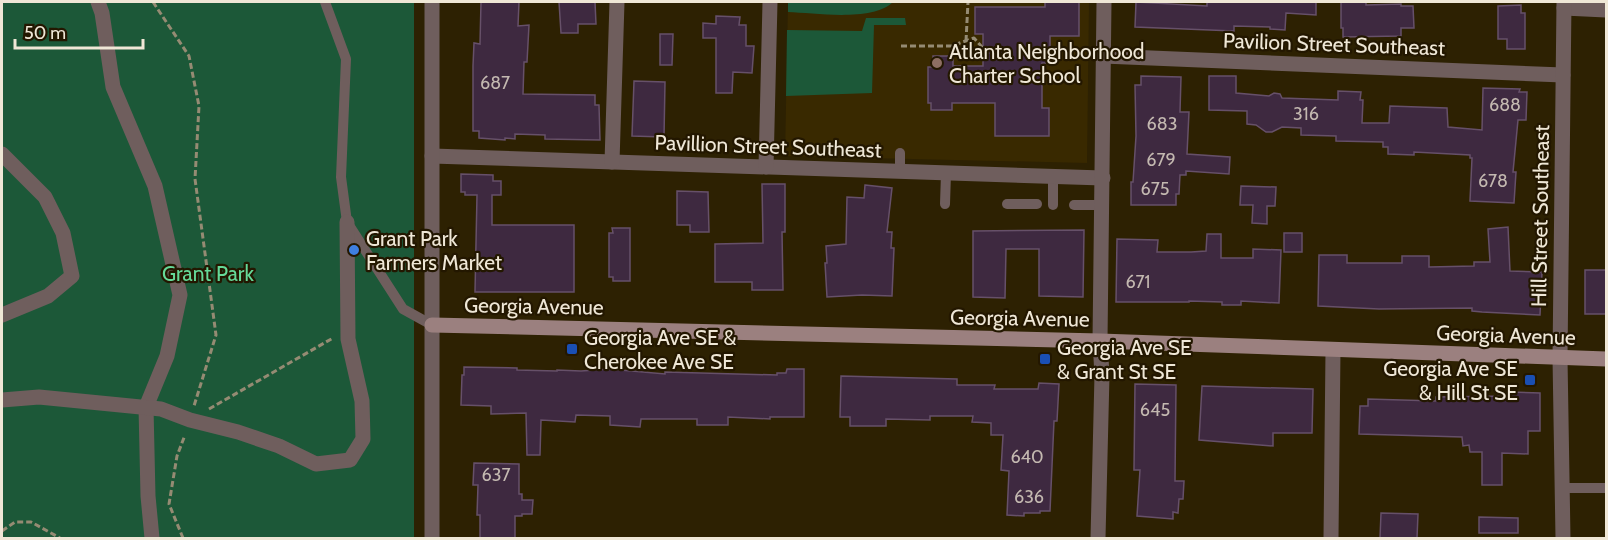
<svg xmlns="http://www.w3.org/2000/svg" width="1608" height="540" viewBox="0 0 1608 540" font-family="Cabin,sans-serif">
<rect width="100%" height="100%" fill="#2d2102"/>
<polygon fill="#392900" points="788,2 1089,2 1087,163 785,156"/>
<g fill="#1c5838">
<rect x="2" y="2" width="412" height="536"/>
<path d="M788,2h105c-20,20 -78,11 -105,10z"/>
<polygon points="866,18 905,18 906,25 874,25 872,93 786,96 787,30 862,31"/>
</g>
<g fill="#3e2940" stroke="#665069" stroke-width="1.5">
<polygon points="481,2 519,2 518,26 529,25 527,62 524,62 523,94 595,95 595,105 599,105 600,140 545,139 545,135 515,134 515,139 505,138 505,140 479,138 479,131 473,131 473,66 474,43 480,44"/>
<polygon points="559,2 595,2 596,24 578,24 578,33 561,33"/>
<polygon points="1045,2 1079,2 1079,36 1050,36 1050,63 1042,63 1042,108 1049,108 1049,136 995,136 995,103 952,103 952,110 931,110 931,103 928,103 928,67 933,67 933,56 953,56 953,66 983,66 983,34 975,34 975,7 1045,7"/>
<polygon points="1136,2 1207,6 1207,2 1316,2 1316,15 1286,13 1285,30 1270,29 1270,27 1234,26 1234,31 1135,27"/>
<polygon points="1341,2 1366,2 1366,5 1401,4 1401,6 1413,6 1414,28 1401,28 1401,36 1343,37 1343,28 1341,28"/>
<polygon points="1521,5 1521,13 1525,13 1525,49 1507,49 1507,39 1498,39 1498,6"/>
<polygon points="716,16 740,17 739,25 746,25 746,46 754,46 752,73 733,72 732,93 716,93 716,38 703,38 703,23 716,24"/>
<polygon points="660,34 673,34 672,65 660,65"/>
<polygon points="1141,76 1181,77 1180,112 1189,112 1187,154 1230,157 1229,174 1186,171 1186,175 1180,175 1179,194 1176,194 1176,205 1131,205 1131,182 1133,182 1136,136 1135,85 1141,85"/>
<polygon points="1209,76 1236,76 1236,93 1269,96 1274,93 1280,94 1282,98 1338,100 1338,91 1361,92 1360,100 1363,100 1362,123 1389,123 1390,106 1447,108 1448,127 1482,130 1483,88 1520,89 1519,92 1527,92 1526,120 1518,120 1513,172 1516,172 1514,203 1470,201 1472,158 1470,158 1470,155 1414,152 1414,155 1388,154 1388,147 1383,147 1383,142 1336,141 1336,136 1301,135 1301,128 1282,127 1272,132 1266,132 1256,125 1247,124 1247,111 1209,110"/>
<polygon points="634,81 665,82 664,137 632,136"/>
<polygon points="461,174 493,175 493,181 501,181 501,195 492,195 492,225 574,225 574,292 475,292 477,195 465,195 465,192 461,192"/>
<polygon points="762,184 785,184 785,232 782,232 783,290 752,290 752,282 715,282 715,244 763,243"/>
<polygon points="865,185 892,188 887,232 892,232 891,248 894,248 892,296 862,295 827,297 825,263 827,263 826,246 846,244 847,197 864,198"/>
<polygon points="1241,186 1276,187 1275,206 1267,206 1267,224 1252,223 1253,205 1240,205"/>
<polygon points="677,191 708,192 709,232 690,232 690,225 677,225"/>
<polygon points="1508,227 1510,271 1542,272 1540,315 1482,312 1472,311 1472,308 1379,309 1318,306 1319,255 1347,255 1347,263 1402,263 1402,256 1429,256 1429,267 1474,266 1474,262 1490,262 1488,229"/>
<polygon points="612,228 630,228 630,281 613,281 613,277 609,277 609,233 613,233"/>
<polygon points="1084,230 1083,297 1039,296 1039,249 1006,249 1005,298 973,297 973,231"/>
<rect x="1284" y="233" width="18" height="19"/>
<polygon points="1207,234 1221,234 1221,258 1253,258 1253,249 1281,250 1279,303 1241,301 1241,305 1222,305 1222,302 1189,301 1189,302 1116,302 1117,239 1158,240 1157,252 1191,252 1206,251"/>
<rect x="1585" y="270" width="21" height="44"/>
<polygon points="464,367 517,368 517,370 557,371 557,370 581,371 609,369 665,374 665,372 777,375 777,373 786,373 787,369 804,369 804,417 770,417 770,419 728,417 728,425 697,425 697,419 641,419 640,427 610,425 610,416 576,415 575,422 541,420 540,455 527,455 526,413 491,414 491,406 461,405 462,375 464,375"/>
<polygon points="841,376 957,379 957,385 995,385 994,389 1038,389 1039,383 1059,384 1057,421 1054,421 1050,511 1040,511 1040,513 1024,513 1024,516 1007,515 1009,471 1001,470 1003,435 991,435 991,423 972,422 973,416 930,416 930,420 886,419 886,426 850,426 850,417 840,417"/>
<polygon points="1135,384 1176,385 1175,481 1184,481 1183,499 1179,499 1178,513 1173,512 1173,519 1137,516 1140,470 1134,470"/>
<polygon points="1202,386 1313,389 1312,433 1273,433 1273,446 1199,440"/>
<polygon points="1510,392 1540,393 1540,431 1528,431 1528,454 1502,453 1502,485 1482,485 1482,452 1470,452 1469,445 1463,446 1462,437 1359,434 1360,406 1368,406 1368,399 1436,401 1436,397 1510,396"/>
<polygon points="474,463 519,464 519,494 522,494 522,500 533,500 532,514 522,514 522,516 515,516 515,538 480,538 480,515 477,515 478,485 473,485"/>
<polygon points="1381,513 1418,514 1417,538 1380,538"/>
<polygon points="1479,517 1518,518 1518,533 1479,533"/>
</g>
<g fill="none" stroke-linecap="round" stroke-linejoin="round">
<g stroke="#958b73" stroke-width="3" stroke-dasharray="6 3" stroke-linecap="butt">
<polyline points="153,2 189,56 199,106 195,179 216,335 194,406"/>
<polyline points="966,41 968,2"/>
<polyline points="901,46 951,46 974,38 989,55"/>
<polyline points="209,409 333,338"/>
<polyline points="2,531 15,522 31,522 60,538"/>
<polyline points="183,538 169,504 177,456 185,435"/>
</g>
<g stroke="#6f5e5d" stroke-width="10">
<polyline points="325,2 346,59 341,177 347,222 403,309 432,325"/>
<polyline points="900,172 900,153"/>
<polyline points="1053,177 1053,205"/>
<polyline points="945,204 946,173"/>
<polyline points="1007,204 1037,204"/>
<polyline points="1074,205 1102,205"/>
<polyline points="1562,488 1606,488"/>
</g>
<g stroke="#6f5e5d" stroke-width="15">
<polyline points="98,2 102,13 113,87 155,186 180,295 167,356 146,407 148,496 152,538"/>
<polyline points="2,154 45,197 63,233 72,276 48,296 2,315"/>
<polyline points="2,400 39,397 161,409 190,420 238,432 279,446 316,464 350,460 363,439 362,401 348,339 347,222"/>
</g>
<g stroke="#6f5e5d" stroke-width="15">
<polyline points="1564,8 1606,10"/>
<polyline points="1103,56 1563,75"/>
<polyline points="432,156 1103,178"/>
<polyline points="612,162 617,2"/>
<polyline points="766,167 770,2"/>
<polyline points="1098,538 1102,375 1100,341 1104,2"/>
<polyline points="1331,538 1333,350"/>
</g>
<g stroke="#6f5e5d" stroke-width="15">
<polyline points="432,2 432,538"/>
<polyline points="1563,538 1560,358 1564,2"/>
</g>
<polyline stroke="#9b807f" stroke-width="15" points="432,325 1100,341 1606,359"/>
</g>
<circle fill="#8d6e63" stroke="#231700" stroke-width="2" cx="937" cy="63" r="6"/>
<circle fill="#3f7fe0" stroke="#231700" stroke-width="2" cx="354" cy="250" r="6"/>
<g fill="#1a4fb4" stroke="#231700" stroke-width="2">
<rect x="566" y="343" width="12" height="12" rx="3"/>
<rect x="1039" y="353" width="12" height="12" rx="3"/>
<rect x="1524" y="374" width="12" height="12" rx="3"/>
</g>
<g text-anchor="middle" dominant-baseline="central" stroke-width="4.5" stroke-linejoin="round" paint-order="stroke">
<g font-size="18" fill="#c3b8b0">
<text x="495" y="83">687</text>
<text x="1505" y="105">688</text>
<text x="1306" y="114">316</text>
<text x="1162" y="124">683</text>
<text x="1161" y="160">679</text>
<text x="1493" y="181">678</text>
<text x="1155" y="189">675</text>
<text x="1138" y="282">671</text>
<text x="1155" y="410">645</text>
<text x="1027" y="457">640</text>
<text x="496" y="475">637</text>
<text x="1029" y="497">636</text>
</g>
<g font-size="21" fill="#efe7d6" stroke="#231700">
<text transform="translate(1334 44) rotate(2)">Pavilion Street Southeast</text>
<text transform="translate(768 146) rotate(2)">Pavillion Street Southeast</text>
<text transform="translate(1540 216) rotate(-89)">Hill Street Southeast</text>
<text transform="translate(534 306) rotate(1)">Georgia Avenue</text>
<text transform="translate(1020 318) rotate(1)">Georgia Avenue</text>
<text transform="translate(1506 335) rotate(2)">Georgia Avenue</text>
</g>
<g font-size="21" fill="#efe7d6" stroke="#231700" text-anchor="start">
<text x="949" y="51">Atlanta Neighborhood<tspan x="949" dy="24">Charter School</tspan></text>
<text x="366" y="238">Grant Park<tspan x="366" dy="24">Farmers Market</tspan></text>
<text x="584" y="337">Georgia Ave SE &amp;<tspan x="584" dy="24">Cherokee Ave SE</tspan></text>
<text x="1057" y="347">Georgia Ave SE<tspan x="1057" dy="24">&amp; Grant St SE</tspan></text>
<text x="1518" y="368" text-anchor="end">Georgia Ave SE<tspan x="1518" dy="24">&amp; Hill St SE</tspan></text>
</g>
<g font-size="21" fill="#65d998" stroke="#231700">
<text x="208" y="273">Grant Park</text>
</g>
</g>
<rect width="1608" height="540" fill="none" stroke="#efe7d6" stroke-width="6"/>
<path d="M15 39v9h128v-9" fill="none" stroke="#efe7d6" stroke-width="3"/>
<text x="24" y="39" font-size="18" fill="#efe7d6" stroke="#231700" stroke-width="4.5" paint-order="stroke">50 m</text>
</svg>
